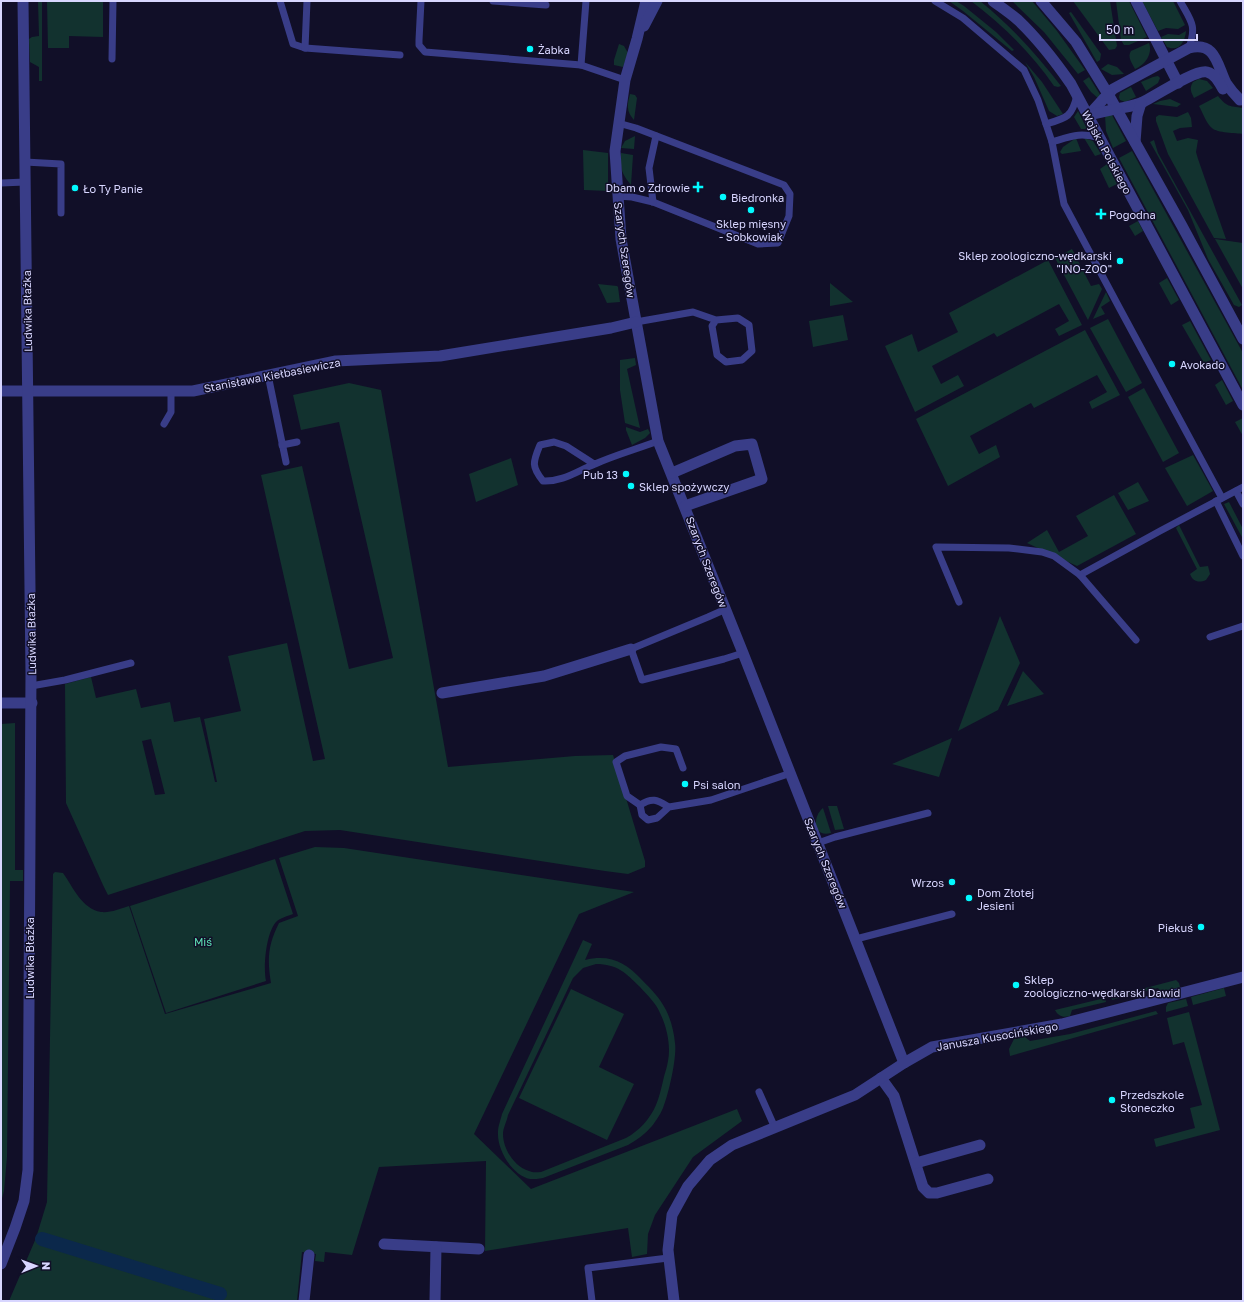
<svg xmlns="http://www.w3.org/2000/svg" width="1244" height="1302" viewBox="0 0 1244 1302" font-family="'Golos Text',sans-serif">
<rect width="100%" height="100%" fill="#110f28"/>
<g fill="#12322f" fill-rule="evenodd">
<polygon points="38,1 42,1 42,81 39,81 39,67 30,62 29,39 32,37 39,36"/>
<polygon points="47,1 103,1 103,37 69,36 69,48 48,48"/>
<polygon points="949,1 956,1 964,6 996,32 1014,50 1012,51 963,11"/>
<path d="M971,1h9c31,25 57,54 81,85l-3,1 -4,-1c-22,-32 -51,-61 -83,-85z"/>
<polygon points="1012,1 1032,1 1057,31 1085,70 1078,74 1044,32"/>
<polygon points="1073,1 1110,1 1117,46 1115,49 1109,50"/>
<polygon points="1116,1 1129,1 1147,37 1129,45 1124,45 1121,40"/>
<polygon points="1142,1 1173,1 1185,25 1178,29 1166,28 1158,31"/>
<polygon points="1071,12 1101,54 1100,60 1097,62 1069,13"/>
<path d="M1186,31c-1,11 -7,21 -19,16l-6,-10 7,-3 11,1z"/>
<path d="M1149,43c4,11 -4,22 -14,26 -3,-6 -8,-12 -4,-18z"/>
<polygon points="619,44 624,46 628,53 623,67 614,65 614,60"/>
<polygon points="1025,62 1042,82 1063,114 1057,116 1049,111 1034,77"/>
<polygon points="1108,64 1117,67 1124,74 1112,75 1101,69"/>
<polygon points="1158,76 1160,78 1158,83 1146,91 1141,82 1153,77"/>
<polygon points="1089,77 1101,96 1099,99 1091,92 1083,81"/>
<path d="M1199,79l8,2 6,7 -19,10c-3,-6 -5,-10 -1,-16z"/>
<polygon points="1131,87 1136,97 1125,102 1120,100 1119,97 1120,93"/>
<path d="M630,94l5,1 2,3 -3,22c-8,-9 -7,-15 -4,-26z"/>
<path d="M1218,96c9,11 11,10 25,12v26c-7,-1 -26,-1 -31,-6 -6,-5 -9,-15 -13,-22z"/>
<polygon points="1170,99 1181,104 1177,107 1153,104 1160,101"/>
<polygon points="1078,111 1087,129 1081,129 1074,117"/>
<polygon points="1188,112 1191,118 1192,127 1180,128 1173,131 1177,141 1188,138 1198,140 1196,152 1198,159 1226,239 1214,238 1168,154 1156,121 1156,117 1159,115 1177,117"/>
<polygon points="1105,115 1112,115 1126,141 1113,148 1106,131"/>
<polygon points="635,136 634,149 621,148 625,141"/>
<polygon points="1076,138 1081,151 1062,154 1060,152 1063,147"/>
<polygon points="1084,138 1093,141 1101,154 1095,156"/>
<polygon points="1154,140 1158,153 1242,305 1239,307 1234,305 1208,259 1188,210 1150,142"/>
<polygon points="583,150 608,153 608,191 584,190"/>
<polygon points="1132,151 1243,353 1243,390 1119,158"/>
<path d="M621,153l12,2 -2,30c-10,-12 -11,-17 -10,-32z"/>
<polygon points="1107,164 1117,184 1109,188 1100,169"/>
<polygon points="1138,221 1143,231 1135,236 1129,226"/>
<polygon points="1215,239 1243,243 1243,289"/>
<polygon points="1072,249 1091,286 1099,284 1102,289 1088,320 1055,258"/>
<polygon points="1048,260 1082,325 1059,336 1055,329 1069,321 1059,304 997,337 994,333 932,366 941,384 958,375 964,386 915,412 885,346 912,334 918,352 958,332 949,313"/>
<polygon points="1167,278 1179,300 1171,305 1159,283"/>
<polygon points="830,283 853,302 830,306"/>
<polygon points="598,284 617,286 618,287 620,302 607,303"/>
<polygon points="1106,292 1110,301 1101,307 1105,314 1093,319"/>
<polygon points="843,315 848,340 813,347 809,321"/>
<polygon points="1108,319 1142,383 1126,392 1090,328"/>
<polygon points="1190,321 1211,360 1204,363 1182,325"/>
<polygon points="1085,330 1120,395 1092,409 1089,402 1107,392 1097,375 1034,408 1031,403 970,436 979,454 996,445 1000,457 948,486 916,419"/>
<polygon points="635,358 636,365 627,369 640,428 625,423 620,390 620,360"/>
<polygon points="1222,380 1233,401 1226,405 1215,385"/>
<path d="M349,383l32,7 67,377 127,-11 38,-1 32,106v6l-17,7 -23,-3 -265,-41 -35,1 -197,64 -5,-10 -37,-82 -1,-119 26,-7 5,21 40,-9 5,19 29,-6 4,20 26,-5 15,65h2l-13,-63 37,-8 -13,-55 59,-13 26,118 12,-2 -64,-284 41,-9 47,203 44,-11 -54,-236 -38,8 -8,-35zM151,739l14,55h-1l-9,1 -13,-54z"/>
<polygon points="1144,388 1179,453 1163,462 1128,397"/>
<polygon points="1243,418 1243,436 1235,422"/>
<polygon points="626,427 640,432 648,429 650,433 645,438 632,445 626,430"/>
<polygon points="1193,455 1213,491 1187,506 1165,468"/>
<polygon points="511,458 518,485 476,502 469,474"/>
<polygon points="1138,482 1149,501 1128,510 1118,493"/>
<polygon points="1114,495 1136,534 1077,566 1027,543 1047,530 1059,552 1088,536 1076,516"/>
<polygon points="1229,502 1243,529 1243,539 1224,504"/>
<path d="M1179,525l21,42 8,-1 2,8 -4,6c-7,3 -13,2 -16,-6l7,-5 -21,-41z"/>
<polygon points="1000,616 1020,663 998,710 958,731"/>
<polygon points="1023,671 1044,694 1007,706"/>
<polygon points="15,723 15,870 23,870 23,881 10,881 7,1157 4,1191 1,1202 1,724"/>
<polygon points="952,738 939,777 892,764"/>
<polygon points="828,806 837,806 844,829 835,830"/>
<path d="M823,808l8,25c-18,5 -19,-16 -8,-25z"/>
<path d="M315,847l29,1 290,44 -55,22 -105,220 57,55 206,-80 5,12 -49,36 -38,58 -7,19 -1,20 -15,3 -4,-29 -143,23 1,-90 -107,6 -27,88 -27,-3 -1,10 -9,-1 1,-7 -14,-2 -5,49h-288l27,-63 11,-36 6,-328 2,-2 8,1c10,14 19,36 38,39 9,1 19,-3 28,-6l36,108 106,-31c-4,-24 -3,-38 8,-60l19,-7 -19,-58z"/>
<path d="M275,859l18,55c-5,2 -13,4 -17,8 -10,11 -13,45 -10,59l-100,32 -36,-107z"/>
<path d="M583,940l9,4 -7,16c25,-6 40,2 57,20 9,9 18,18 24,30 5,10 8,22 9,33 2,14 -6,49 -11,62 -2,7 -8,16 -12,21 -7,8 -15,14 -24,19l-85,33c-4,1 -9,1 -13,1 -18,-4 -33,-29 -32,-47 0,-6 3,-13 4,-18zM596,964c21,0 30,9 44,23 7,8 16,16 20,26 7,14 11,33 8,48 -1,7 -4,14 -5,20 -2,8 -4,17 -7,24 -6,14 -17,26 -30,33l-85,34c-4,0 -8,1 -12,-1 -15,-5 -26,-22 -26,-37 0,-6 4,-13 5,-19l65,-137 10,-10z"/>
<polygon points="1176,980 1179,983 1180,987 1161,992 1158,988 1112,1000 1111,997"/>
<polygon points="1224,988 1226,996 1193,1005 1191,997"/>
<polygon points="571,989 624,1014 599,1067 634,1084 607,1140 519,1098"/>
<path d="M1105,998l1,4 -34,8 -2,6c-7,2 -12,0 -15,-6z"/>
<polygon points="1186,999 1188,1006 1166,1012 1166,1007 1168,1003"/>
<polygon points="1156,1011 1158,1014 1010,1056 1009,1049 1014,1039 1025,1037 1030,1041 1070,1034"/>
<polygon points="1189,1012 1220,1130 1156,1147 1154,1139 1195,1128 1190,1108 1202,1105 1184,1042 1173,1045 1167,1018"/>
</g>
<g fill="none" stroke-linecap="round" stroke-linejoin="round">
<polyline stroke="#0b284b" stroke-width="14" points="42,1239 220,1294"/>
<g stroke="#393d88" stroke-width="7">
<polyline points="280,1 293,44 305,48 400,55"/>
<polyline points="421,1 419,40 419,45 425,52 581,65 625,80"/>
<polyline points="493,1 546,5"/>
<polyline points="935,1 963,18 1024,70 1038,100 1052,142 1064,204 1120,309 1222,498"/>
<path d="M1180,1c11,20 17,24 9,47"/>
<polyline points="305,48 307,1"/>
<polyline points="112,59 113,1"/>
<polyline points="581,65 586,1"/>
<path d="M1046,124c21,-6 26,-7 31,-29"/>
<path d="M1052,142c20,-6 28,-10 48,-4"/>
<polyline points="25,162 61,164 61,213"/>
<polyline points="1,183 25,182"/>
<polyline points="617,196 632,197 653,202 758,244 778,243 789,216 790,194 784,185 636,128 618,123"/>
<polyline points="653,202 649,168 656,136"/>
<polyline points="636,322 693,312 716,320 712,326 717,355 726,362 742,360 752,351 749,325 738,318 716,320"/>
<polyline points="268,375 286,462"/>
<polyline points="164,424 171,412 171,391"/>
<polyline points="282,445 297,442"/>
<path d="M594,464l-28,-18 -12,-4 -14,3c-7,17 -9,21 3,36 20,1 34,-10 52,-17 20,-9 42,-15 63,-23"/>
<polyline points="1236,491 1243,504"/>
<polyline points="1216,501 1243,556"/>
<polyline points="1080,575 1160,531 1243,487"/>
<polyline points="959,602 936,547 1009,548 1042,552 1054,556 1080,575 1136,640"/>
<polyline points="726,609 708,617 631,649 642,680 724,659 743,653"/>
<polyline points="1210,637 1243,626"/>
<polyline points="31,686 65,680 131,663"/>
<polyline points="640,805 627,796 616,762 625,756 661,747 676,749 683,768"/>
<path d="M669,807c-12,-7 -16,-10 -29,-2l2,10 6,5 9,-2 12,-11 42,-7 80,-27"/>
<polyline points="818,843 835,837 928,813"/>
<polyline points="856,939 952,914"/>
<polyline points="759,1092 775,1128"/>
<polyline points="592,1301 588,1268 668,1258"/>
</g>
<g stroke="#393d88" stroke-width="11">
<polyline points="646,1 637,39 625,80 615,151 621,239 658,441 743,653 904,1063"/>
<polyline points="1136,1 1178,83"/>
<polyline points="644,26 657,1"/>
<path d="M1108,94l5,-5 76,-41c27,-7 28,17 37,35 4,6 9,12 14,17"/>
<path d="M1116,109c9,-2 19,-3 27,-7 12,-6 53,-33 64,-30 8,2 12,10 16,17"/>
<polyline points="1135,142 1137,116 1141,103"/>
<polyline points="1,391 193,391 336,361 440,356 611,328 636,322"/>
<polyline points="672,473 735,446 752,444 762,479 685,506"/>
<polyline points="442,693 544,676 631,649"/>
<polyline points="1,703 32,703"/>
<polyline points="881,1078 894,1096 923,1187 929,1193 937,1193 988,1179"/>
<polyline points="916,1163 980,1145"/>
<polyline points="384,1244 479,1249"/>
<polyline points="1,1264 15,1228 24,1201 28,1170 31,673 23,1"/>
<polyline points="304,1301 309,1255"/>
<polyline points="435,1301 436,1247"/>
<polyline points="674,1301 668,1250 672,1215 688,1186 710,1160 732,1145 855,1095 904,1063 932,1047 1062,1024 1243,977"/>
</g>
<g stroke="#393d88" stroke-width="11">
<path d="M993,1c8,6 17,12 25,19 20,19 37,41 53,64l172,321"/>
<polyline points="1041,1 1076,42 1108,94 1182,226 1243,339"/>
<polyline points="1089,115 1108,94"/>
<polyline points="1089,115 1116,109"/>
</g>
</g>
<g fill="#02faff" stroke="#110f28" stroke-width="1.5">
<circle cx="530" cy="49" r="4"/>
<path d="M696 181h4v4h4v4h-4v4h-4v-4h-4v-4h4z"/>
<circle cx="75" cy="188" r="4"/>
<circle cx="723" cy="197" r="4"/>
<circle cx="751" cy="210" r="4"/>
<path d="M1099 208h4v4h4v4h-4v4h-4v-4h-4v-4h4z"/>
<circle cx="1120" cy="261" r="4"/>
<circle cx="1172" cy="364" r="4"/>
<circle cx="626" cy="474" r="4"/>
<circle cx="631" cy="486" r="4"/>
<circle cx="685" cy="784" r="4"/>
<circle cx="952" cy="882" r="4"/>
<circle cx="969" cy="898" r="4"/>
<circle cx="1201" cy="927" r="4"/>
<circle cx="1016" cy="985" r="4"/>
<circle cx="1112" cy="1100" r="4"/>
</g>
<g text-anchor="middle" dominant-baseline="central" stroke-width="3" stroke-linejoin="round" paint-order="stroke">
<g font-size="11" fill="#d8d6ff" stroke="#110f28" text-anchor="start">
<text x="538" y="49">Żabka</text>
<text x="690" y="187" text-anchor="end">Dbam o Zdrowie</text>
<text x="83" y="188">Ło Ty Panie</text>
<text x="731" y="197">Biedronka</text>
<text x="1109" y="214">Pogodna</text>
<text x="751" y="223" text-anchor="middle">Sklep mięsny<tspan x="751" dy="13">- Sobkowiak</tspan></text>
<text x="1112" y="255" text-anchor="end">Sklep zoologiczno-wędkarski<tspan x="1112" dy="13">"INO-ZOO"</tspan></text>
<text x="1180" y="364">Avokado</text>
<text x="618" y="474" text-anchor="end">Pub 13</text>
<text x="639" y="486">Sklep spożywczy</text>
<text x="693" y="784">Psi salon</text>
<text x="944" y="882" text-anchor="end">Wrzos</text>
<text x="977" y="892">Dom Złotej<tspan x="977" dy="13">Jesieni</tspan></text>
<text x="1193" y="927" text-anchor="end">Piekuś</text>
<text x="1024" y="979">Sklep<tspan x="1024" dy="13">zoologiczno-wędkarski Dawid</tspan></text>
<text x="1120" y="1094">Przedszkole<tspan x="1120" dy="13">Słoneczko</tspan></text>
</g>
<g font-size="11" fill="#d8d6ff" stroke="#110f28">
<text transform="translate(1107 152) rotate(62)">Wojska Polskiego</text>
<text transform="translate(625 250) rotate(82)">Szarych Szeregów</text>
<text transform="translate(27 311) rotate(-91)">Ludwika Błażka</text>
<text transform="translate(272 375) rotate(-11)">Stanisława Kiełbasiewicza</text>
<text transform="translate(707 562) rotate(69)">Szarych Szeregów</text>
<text transform="translate(31 634) rotate(-91)">Ludwika Błażka</text>
<text transform="translate(826 863) rotate(68)">Szarych Szeregów</text>
<text transform="translate(29 958) rotate(-90)">Ludwika Błażka</text>
<text transform="translate(997 1036) rotate(-10)">Janusza Kusocińskiego</text>
</g>
<g font-size="11" fill="#5ee3b7" stroke="#110f28">
<text x="203" y="941">Miś</text>
</g>
</g>
<rect width="1244" height="1302" fill="none" stroke="#d8d6ff" stroke-width="4"/>
<g transform="translate(36 1266) rotate(89)" stroke="#110f28" stroke-width="3" paint-order="stroke">
<path d="M0-3L7 15L0 10L-7 15Z" fill="#d8d6ff"/>
<text y="-6" font-size="11" font-weight="bold" text-anchor="middle" fill="#d8d6ff">N</text>
</g>
<path d="M1100 34v6h97v-6" fill="none" stroke="#d8d6ff" stroke-width="2"/>
<text x="1106" y="34" font-size="12" fill="#d8d6ff" stroke="#110f28" stroke-width="3" paint-order="stroke">50 m</text>
</svg>
